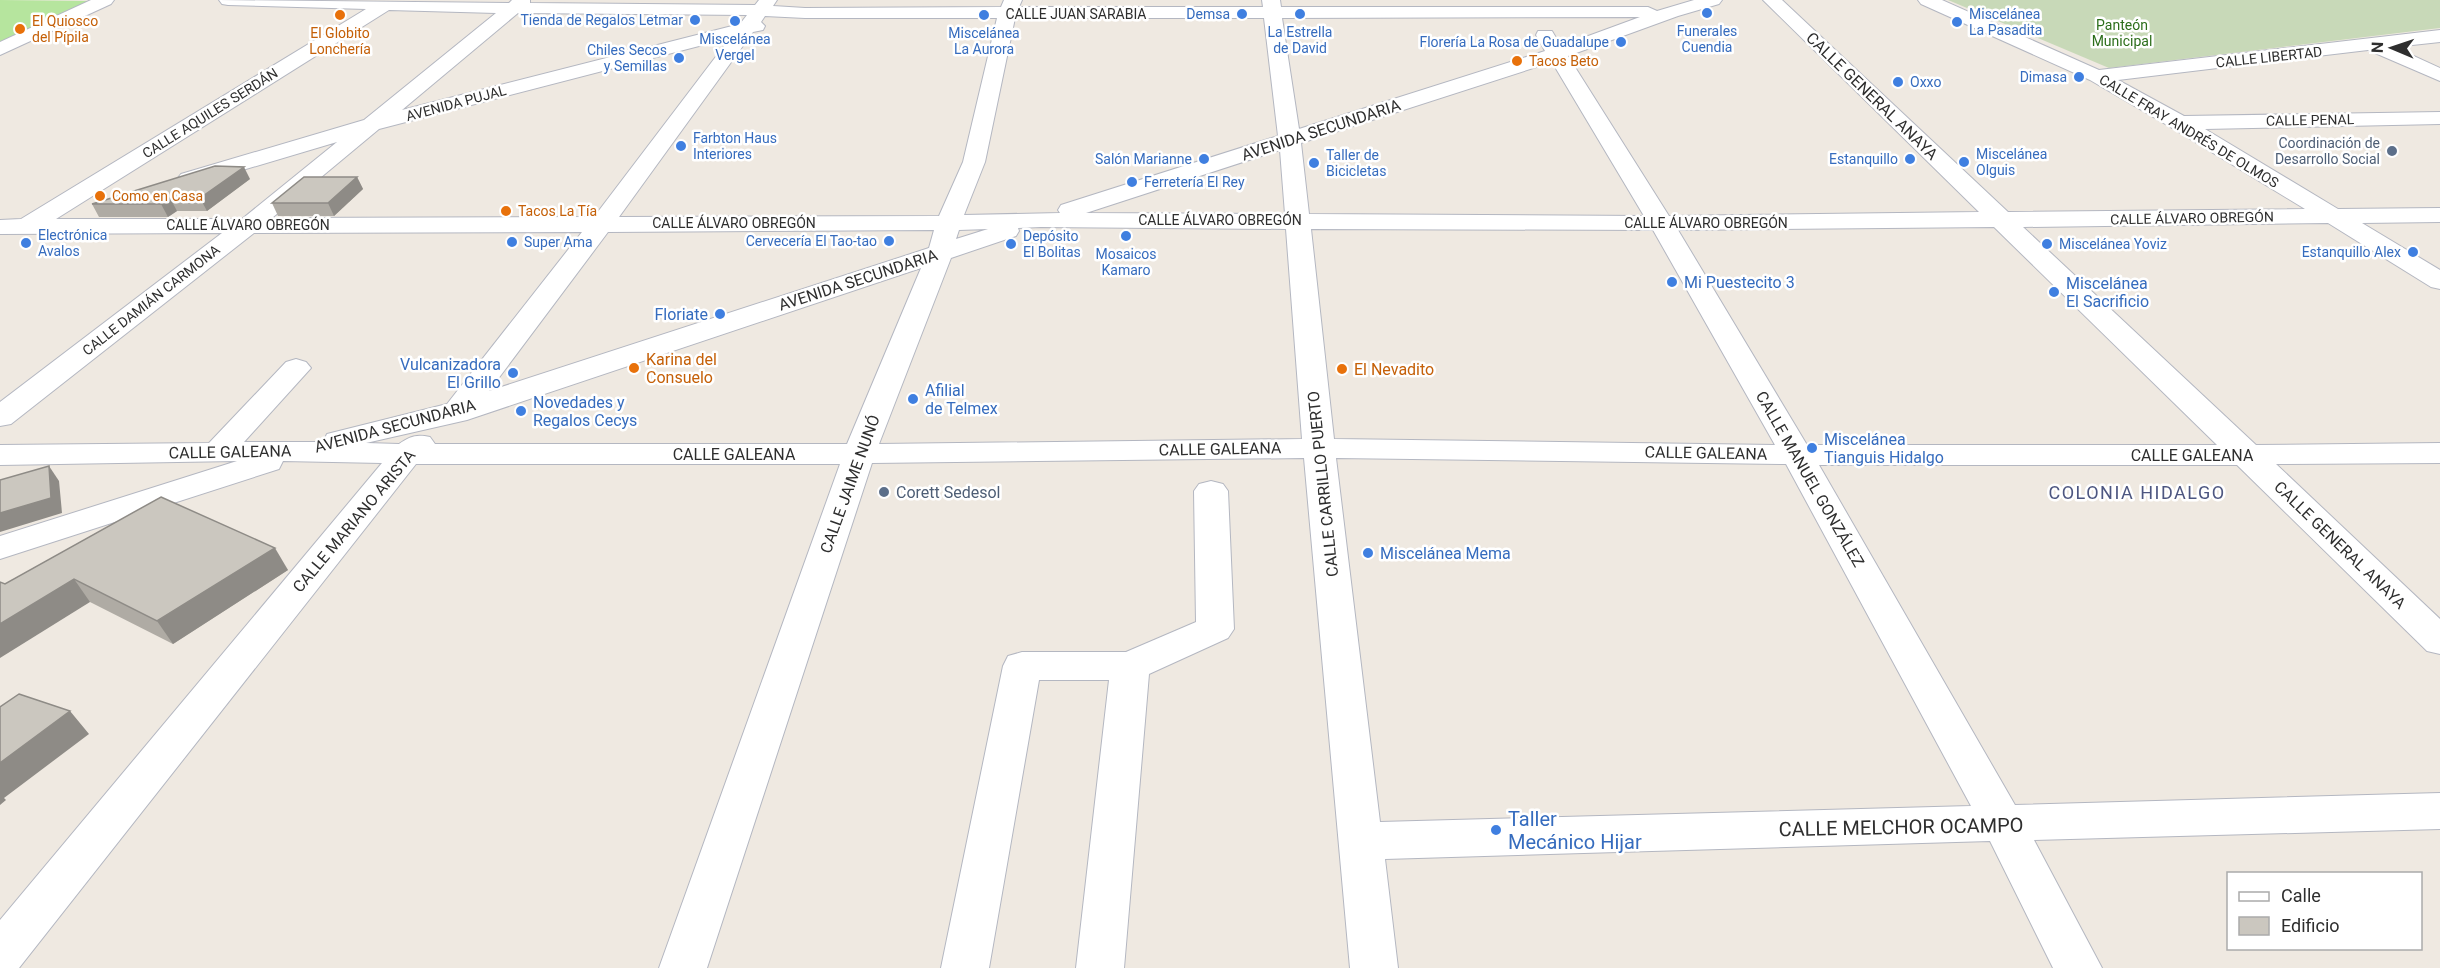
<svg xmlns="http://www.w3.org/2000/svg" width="2440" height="968" viewBox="0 0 2440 968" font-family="Roboto,sans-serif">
<rect width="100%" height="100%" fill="#efe9e1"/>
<polygon fill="#b6e59e" points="0,0 92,1 0,43"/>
<polygon fill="#c8d9b8" points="1948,0 2440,0 2440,28 2109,68"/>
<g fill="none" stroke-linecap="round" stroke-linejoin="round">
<g stroke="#b4b7c1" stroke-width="2">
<g id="minor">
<polygon points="91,0 114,0 111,4 0,55 0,42"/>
<path d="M219,0l290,3 3,-3h18v3l225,2 4,-5h18l-4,6 32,2 196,-1 3,-7h18l-3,7h244l-1,-7h18l1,7h367l9,4 37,-11h28l-3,4 -41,12 -110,40 101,160 310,-4 -216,-212h19l226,212 297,-3 -133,-81 -82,-48 -169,-76 -3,-4h24l157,70 341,-40v12l-46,5 46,21v13l-72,-31 -250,30 66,36 256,-4v12l-235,5 133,80 102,-1v14l-78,1 78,47v19l-9,-2 -103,-64 -305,4 233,218 184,-2v20l-164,1 164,155v35l-13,-3 -190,-186h-418l196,340 425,-12v36l-406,11 68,128h-49l-63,-127 -605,18 13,109h-48l-46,-510 -432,5 -165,505h-48l181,-504h-424l-397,504h-19v-48l382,-457 -99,-2 -4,8 -279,90v-23l237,-75 -237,4v-20l209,-2 77,-81 10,-3 10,3 5,6 -67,74h79l4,-8 120,-30 135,-172 -328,1 -243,191 -11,2v-24l222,-169 -222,1v-14l21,-1 345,-210 -138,-4 -6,-1zM389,10l107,3 -132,107 -183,54 -4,5 4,5 8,2 148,-44 -95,77h-186zM518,13l229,2 -7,9 -338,86zM765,16l40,2h192l-34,144 -24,54 -320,1 134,-185 10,-2 2,-4 -4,-4zM1640,17l-79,29 -9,-15h-14l-2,4 9,16 -246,78 -17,-111zM1015,18h249l14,118 -217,69 -3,5 2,3 -96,2 21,-53zM730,38l-136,179 -322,1 107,-89zM1552,62l92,154 -335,-2 -8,-71zM1280,150l5,64 -199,-1zM1041,227l245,2 16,210 -423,5 72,-186 65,-22 3,-5 -1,-3zM1994,227l223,218h-410l-129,-215zM988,229l-32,10 3,-9zM1311,229l342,1 122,215 -441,-6zM934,230l-5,18 -440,143 119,-159zM921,268l-74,176h-412l-5,-7c-13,-3 -20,-1 -31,7l-33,-1 101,-23zM1336,458l450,6 185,342 -591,16z"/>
<polygon points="1211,481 1223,484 1228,491 1234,629 1228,638 1149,674 1124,968 1076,968 1109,680 1039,680 989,968 941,968 1003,666 1008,656 1022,652 1126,652 1196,622 1194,491 1199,484"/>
</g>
</g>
<use href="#minor" fill="#fff" fill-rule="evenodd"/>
</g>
<g fill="#afaba4">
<polygon points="357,177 363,189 334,216 278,216 272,203"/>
<polygon points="250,179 207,211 177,211 168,217 99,217 92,204"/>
<polygon points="161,497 288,570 173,644 90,602 5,584"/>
</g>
<g fill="#8e8b86">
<polygon points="244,167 250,179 207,211 200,198"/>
<polygon points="357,177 363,189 334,216 328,203"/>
<polygon points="170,198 177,211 168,217 161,204"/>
<polygon points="49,466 59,481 62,513 0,532 0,513"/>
<polygon points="275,548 288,570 173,644 157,621"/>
<polygon points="74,579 90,602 0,658 0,624"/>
<polygon points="70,711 89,734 4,798 6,800 0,805 0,763"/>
</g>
<g fill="#cbc7bf" stroke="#8e8b86" stroke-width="1.5">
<polygon points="215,166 244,167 200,198 170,198 161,204 92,204"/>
<polygon points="304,177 357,177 328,203 272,203"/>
<polygon points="49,466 51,498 0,513 0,480"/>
<polygon points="161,497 275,548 157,621 74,579 0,624 0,582 5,584"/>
<polygon points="19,694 70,711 0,763 0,707"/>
</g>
<g fill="#3f7fe0" stroke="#fff" stroke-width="2">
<circle cx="1707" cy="13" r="6"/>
<circle cx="1242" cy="14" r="6"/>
<circle cx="1300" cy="14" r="6"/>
<circle cx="984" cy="15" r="6"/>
<circle cx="695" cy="20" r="6"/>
<circle cx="735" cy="21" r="6"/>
<circle cx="1957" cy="22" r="6"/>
<circle cx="1621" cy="42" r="6"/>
<circle cx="679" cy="58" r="6"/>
<circle cx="2079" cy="77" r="6"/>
<circle cx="1898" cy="82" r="6"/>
<circle cx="681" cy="146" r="6"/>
<circle cx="1204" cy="159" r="6"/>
<circle cx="1910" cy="159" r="6"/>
<circle cx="1964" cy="162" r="6"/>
<circle cx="1314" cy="163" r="6"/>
<circle cx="1132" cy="182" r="6"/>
<circle cx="1126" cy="236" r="6"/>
<circle cx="889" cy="241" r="6"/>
<circle cx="512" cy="242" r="6"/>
<circle cx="26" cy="243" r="6"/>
<circle cx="1011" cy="244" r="6"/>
<circle cx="2047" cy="244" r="6"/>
<circle cx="2413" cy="252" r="6"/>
<circle cx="1672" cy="282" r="6"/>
<circle cx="2054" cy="292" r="6"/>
<circle cx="720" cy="314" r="6"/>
<circle cx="513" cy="373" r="6"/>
<circle cx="913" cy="399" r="6"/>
<circle cx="521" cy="411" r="6"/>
<circle cx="1812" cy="448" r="6"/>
<circle cx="1368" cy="553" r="6"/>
<circle cx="1496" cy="830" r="6"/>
</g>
<g fill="#e8710a" stroke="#fff" stroke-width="2">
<circle cx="340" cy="15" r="6"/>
<circle cx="20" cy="29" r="6"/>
<circle cx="1517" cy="61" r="6"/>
<circle cx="100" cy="196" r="6"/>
<circle cx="506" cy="211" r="6"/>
<circle cx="634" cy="368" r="6"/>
<circle cx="1342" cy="369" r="6"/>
</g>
<g fill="#5c6f8a" stroke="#fff" stroke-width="2">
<circle cx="2392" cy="151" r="6"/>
<circle cx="884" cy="492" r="6"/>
</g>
<g text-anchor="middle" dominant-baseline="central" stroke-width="5" stroke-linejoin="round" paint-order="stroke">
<g font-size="14" fill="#2e2e2e" stroke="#fff">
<text x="1076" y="14">CALLE JUAN SARABIA</text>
<text transform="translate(2269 57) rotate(-6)">CALLE LIBERTAD</text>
<text transform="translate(456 103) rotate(-15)">AVENIDA PUJAL</text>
<text transform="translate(210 113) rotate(-32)">CALLE AQUILES SERDÁN</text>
<text transform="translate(2310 120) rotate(-1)">CALLE PENAL</text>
<text transform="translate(2189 131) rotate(31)">CALLE FRAY ANDRÉS DE OLMOS</text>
<text transform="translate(2192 218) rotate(-1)">CALLE ÁLVARO OBREGÓN</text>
<text x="1220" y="220">CALLE ÁLVARO OBREGÓN</text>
<text x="734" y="223">CALLE ÁLVARO OBREGÓN</text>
<text x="1706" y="223">CALLE ÁLVARO OBREGÓN</text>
<text x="248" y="225">CALLE ÁLVARO OBREGÓN</text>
<text transform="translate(151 300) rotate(-38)">CALLE DAMIÁN CARMONA</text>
</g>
<g font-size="14" fill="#366cbe" stroke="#fff" text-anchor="start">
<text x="1230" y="14" text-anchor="end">Demsa</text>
<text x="1969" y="14">Miscelánea<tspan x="1969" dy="16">La Pasadita</tspan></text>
<text x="683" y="20" text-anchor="end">Tienda de Regalos Letmar</text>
<text x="1707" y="31" text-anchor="middle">Funerales<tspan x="1707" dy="16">Cuendia</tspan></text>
<text x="1300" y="32" text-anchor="middle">La Estrella<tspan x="1300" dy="16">de David</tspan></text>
<text x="984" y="33" text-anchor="middle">Miscelánea<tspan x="984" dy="16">La Aurora</tspan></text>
<text x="735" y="39" text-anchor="middle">Miscelánea<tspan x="735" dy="16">Vergel</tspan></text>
<text x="1609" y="42" text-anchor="end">Florería La Rosa de Guadalupe</text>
<text x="667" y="50" text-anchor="end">Chiles Secos<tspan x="667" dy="16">y Semillas</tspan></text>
<text x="2067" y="77" text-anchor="end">Dimasa</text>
<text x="1910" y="82">Oxxo</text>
<text x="693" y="138">Farbton Haus<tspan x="693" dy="16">Interiores</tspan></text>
<text x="1976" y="154">Miscelánea<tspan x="1976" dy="16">Olguis</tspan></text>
<text x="1326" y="155">Taller de<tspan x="1326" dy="16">Bicicletas</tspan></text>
<text x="1192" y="159" text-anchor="end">Salón Marianne</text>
<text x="1898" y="159" text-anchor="end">Estanquillo</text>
<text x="1144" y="182">Ferretería El Rey</text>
<text x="38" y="235">Electrónica<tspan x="38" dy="16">Avalos</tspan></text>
<text x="1023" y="236">Depósito<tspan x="1023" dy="16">El Bolitas</tspan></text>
<text x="877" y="241" text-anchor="end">Cervecería El Tao-tao</text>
<text x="524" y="242">Super Ama</text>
<text x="2059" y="244">Miscelánea Yoviz</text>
<text x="2401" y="252" text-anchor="end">Estanquillo Alex</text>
<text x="1126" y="254" text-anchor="middle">Mosaicos<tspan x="1126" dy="16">Kamaro</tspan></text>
</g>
<g font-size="14" fill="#c56008" stroke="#fff" text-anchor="start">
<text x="32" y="21">El Quiosco<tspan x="32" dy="16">del Pípila</tspan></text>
<text x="340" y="33" text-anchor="middle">El Globito<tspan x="340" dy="16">Lonchería</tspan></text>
<text x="1529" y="61">Tacos Beto</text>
<text x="112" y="196">Como en Casa</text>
<text x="518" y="211">Tacos La Tía</text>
</g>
<g font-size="14" fill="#2c6e1b" stroke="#fff">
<text x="2122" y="25">Panteón<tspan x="2122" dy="16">Municipal</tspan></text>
</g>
<g font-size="14" fill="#4e5e75" stroke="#fff" text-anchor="end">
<text x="2380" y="143">Coordinación de<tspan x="2380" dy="16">Desarrollo Social</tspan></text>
</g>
<g font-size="16" fill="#2e2e2e" stroke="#fff">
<text transform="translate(1872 96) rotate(44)">CALLE GENERAL ANAYA</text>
<text transform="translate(1321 130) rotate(-18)">AVENIDA SECUNDARIA</text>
<text transform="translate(858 280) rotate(-18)">AVENIDA SECUNDARIA</text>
<text transform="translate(395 426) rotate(-15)">AVENIDA SECUNDARIA</text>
<text transform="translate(1220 449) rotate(-1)">CALLE GALEANA</text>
<text transform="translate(230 452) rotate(-1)">CALLE GALEANA</text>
<text transform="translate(1706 453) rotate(1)">CALLE GALEANA</text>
<text x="734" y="454">CALLE GALEANA</text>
<text x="2192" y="455">CALLE GALEANA</text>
<text transform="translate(1810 479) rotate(60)">CALLE MANUEL GONZÁLEZ</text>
<text transform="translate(850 484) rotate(-70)">CALLE JAIME NUNÓ</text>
<text transform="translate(1323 484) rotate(-96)">CALLE CARRILLO PUERTO</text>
<text transform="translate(354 521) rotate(-50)">CALLE MARIANO ARISTA</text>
<text transform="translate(2340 545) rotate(44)">CALLE GENERAL ANAYA</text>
</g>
<g font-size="16" fill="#366cbe" stroke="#fff" text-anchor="start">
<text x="1684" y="282">Mi Puestecito 3</text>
<text x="2066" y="283">Miscelánea<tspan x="2066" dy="18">El Sacrificio</tspan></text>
<text x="708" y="314" text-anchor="end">Floriate</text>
<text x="501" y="364" text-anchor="end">Vulcanizadora<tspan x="501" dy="18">El Grillo</tspan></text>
<text x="925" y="390">Afilial<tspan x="925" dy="18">de Telmex</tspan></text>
<text x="533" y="402">Novedades y<tspan x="533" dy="18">Regalos Cecys</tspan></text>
<text x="1824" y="439">Miscelánea<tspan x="1824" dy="18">Tianguis Hidalgo</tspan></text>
<text x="1380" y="553">Miscelánea Mema</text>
</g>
<g font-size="16" fill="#c56008" stroke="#fff" text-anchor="start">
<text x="646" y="359">Karina del<tspan x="646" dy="18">Consuelo</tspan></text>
<text x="1354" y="369">El Nevadito</text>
</g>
<g font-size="16" fill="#4e5e75" stroke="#fff" text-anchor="start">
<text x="896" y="492">Corett Sedesol</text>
</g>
<g font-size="18" letter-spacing="1.5" fill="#4d5680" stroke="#fff">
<text x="2137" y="492">COLONIA HIDALGO</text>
</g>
<g font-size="20" fill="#366cbe" stroke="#fff" text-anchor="start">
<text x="1508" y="819">Taller<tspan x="1508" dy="23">Mecánico Hijar</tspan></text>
</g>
<g font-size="20" fill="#2e2e2e" stroke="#fff">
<text transform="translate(1901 827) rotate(-1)">CALLE MELCHOR OCAMPO</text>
</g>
</g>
<rect x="2227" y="872" width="195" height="78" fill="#ffffff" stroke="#ababab" stroke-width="1.5"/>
<rect x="2239" y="892" width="30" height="9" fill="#ffffff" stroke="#ababab" stroke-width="1.5"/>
<text x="2281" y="902" font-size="18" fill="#2e2e2e">Calle</text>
<rect x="2239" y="917" width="30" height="18" fill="#cbc7bf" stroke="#ababab" stroke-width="1.5"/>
<text x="2281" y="932" font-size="18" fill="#2e2e2e">Edificio</text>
<g transform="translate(2392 48) rotate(272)" stroke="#ffffff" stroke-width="4.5" paint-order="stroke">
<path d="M0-4.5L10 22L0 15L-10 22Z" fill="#2e2e2e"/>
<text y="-9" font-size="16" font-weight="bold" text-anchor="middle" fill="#2e2e2e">N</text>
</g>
</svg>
